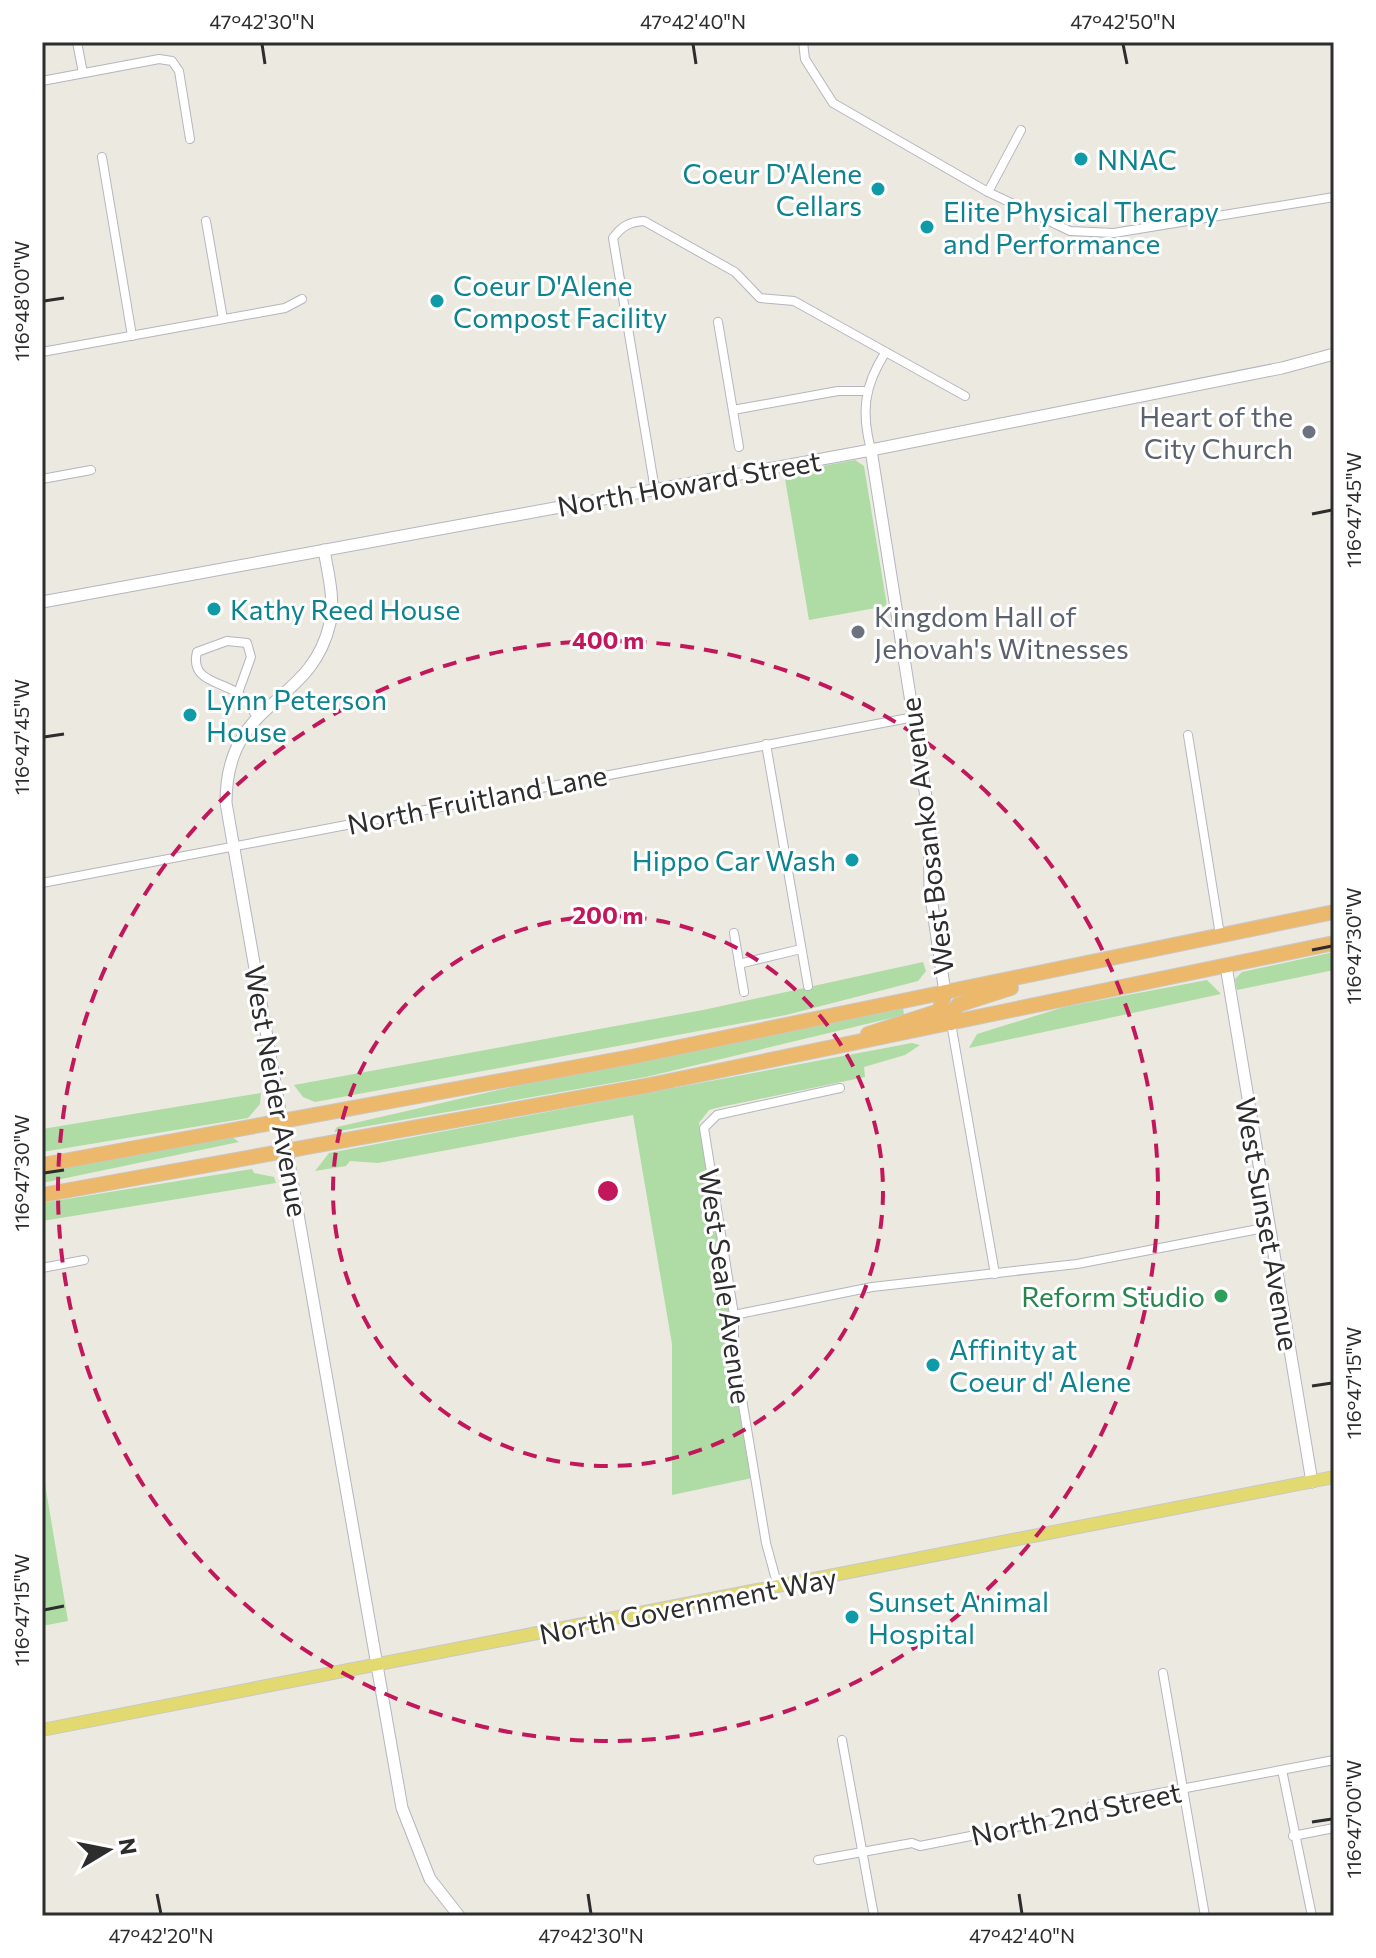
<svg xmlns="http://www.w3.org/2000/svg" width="1376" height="1958" viewBox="0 0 1376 1958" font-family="Commissioner,sans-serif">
<rect width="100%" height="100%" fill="#ece9e1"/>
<g fill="#aedca4">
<polygon points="855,460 864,466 887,606 809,620 784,473"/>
<polygon points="1334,952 1334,970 1237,990 1235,979 1242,972"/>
<polygon points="923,962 926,971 918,981 786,1015 315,1102 303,1097 294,1085 703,1010"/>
<polygon points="1207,980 1221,994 969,1048 977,1034 1064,1007"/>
<polygon points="903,1007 904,1015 646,1077 334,1132 337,1127 603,1066"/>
<polygon points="912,1043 920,1045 905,1055 864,1067 865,1077 716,1108 709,1110 699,1123 728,1305 729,1356 752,1478 672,1495 672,1344 633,1115 378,1163 350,1161 346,1166 315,1171 329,1153"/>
<polygon points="261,1093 260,1104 248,1118 42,1152 42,1129"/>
<polygon points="232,1137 239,1142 42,1183 42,1170"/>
<polygon points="252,1169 254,1173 274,1177 276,1183 42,1221 42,1203"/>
<polygon points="42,1466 68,1621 42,1626"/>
</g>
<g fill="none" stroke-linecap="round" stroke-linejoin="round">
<g stroke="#b4b5bf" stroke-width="10">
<g id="street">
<polyline points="77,42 83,73"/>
<polyline points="803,42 805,59 833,103 988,192 1070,231 1114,233 1334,197"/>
<polyline points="42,81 159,59 172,61 179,71 190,139"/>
<polyline points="102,157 132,336"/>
<polyline points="988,192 1021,130"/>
<polyline points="206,221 223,319"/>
<polyline points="718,322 739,447"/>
<polyline points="42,352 285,308 302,299"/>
<polyline points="733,410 838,391 866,391"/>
<path d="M871,450c-10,-38 -7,-64 14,-97"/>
<polyline points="42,479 91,470"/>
<path d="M655,490l-42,-252c9,-12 16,-16 31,-17l91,51 25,26 34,3 171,95"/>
<path d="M238,693l13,-36 -4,-14 -20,-2 -30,11c-7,28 21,29 39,40 8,5 15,17 21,24"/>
<polyline points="1188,735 1220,935"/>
<polyline points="766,744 808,986"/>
<polyline points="42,883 914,717"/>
<polyline points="734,933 744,992"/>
<polyline points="739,964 801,949"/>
<polyline points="951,1023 995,1274"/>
<polyline points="42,1268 84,1260"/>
<polyline points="734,1315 872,1287 1077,1264 1269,1227"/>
<polyline points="778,1587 766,1543 734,1351 734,1315 704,1128 717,1115 840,1088"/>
<polyline points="1163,1673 1205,1916"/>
<polyline points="842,1740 874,1916"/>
<polyline points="1282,1770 1312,1916"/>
<polyline points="1293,1836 1334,1828"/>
<polyline points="818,1860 912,1843 920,1846 1087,1813 1091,1806 1334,1760"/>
</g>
</g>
<g stroke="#b4b5bf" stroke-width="13">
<g id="secondary">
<polyline points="871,450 929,816 930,890 945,993"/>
<path d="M324,550c4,23 11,49 6,73 -19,85 -104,74 -104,180l176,1005 28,71 29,37"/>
<polyline points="42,602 871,450 1282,368 1334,354"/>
<polyline points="1226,966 1312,1482"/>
</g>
</g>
<g stroke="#c8c8c8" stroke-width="14">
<polyline id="primary" points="42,1730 1334,1477"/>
</g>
<g stroke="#c8c8c8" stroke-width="16">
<g id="highway">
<polyline points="951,1023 952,1012 958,1005 1011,988"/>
<polyline points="868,1034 939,1011 945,993"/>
<polyline points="42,1165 631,1057 1334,912"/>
<polyline points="42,1195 650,1085 1334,943"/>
</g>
</g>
<use href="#street" stroke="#fff" stroke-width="8"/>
<use href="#secondary" stroke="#fff" stroke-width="11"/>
<use href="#primary" stroke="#e2d971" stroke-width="12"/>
<use href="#highway" stroke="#ecb86c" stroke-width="14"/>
</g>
<path fill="none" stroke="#2d2d2d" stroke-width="3" d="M262,44l3,20M693,44l3,20M1123,44l4,20M44,301l20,-3M1312,514l20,-4M44,737l20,-3M1312,950l20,-4M44,1173l20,-3M1312,1386l20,-3M44,1610l20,-4M1312,1822l20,-3M157,1894l4,20M588,1894l3,20M1019,1894l3,20"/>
<g fill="none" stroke="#c2185b" stroke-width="4" stroke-dasharray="14 10">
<circle cx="608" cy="1191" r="275"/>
<circle cx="608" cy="1191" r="550"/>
</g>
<g fill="#0f9aa8" stroke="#fff" stroke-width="3">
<circle cx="1081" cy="159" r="8"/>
<circle cx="878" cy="189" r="8"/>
<circle cx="927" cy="227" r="8"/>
<circle cx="437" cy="301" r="8"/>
<circle cx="214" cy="609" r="8"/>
<circle cx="190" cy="715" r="8"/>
<circle cx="852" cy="860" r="8"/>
<circle cx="933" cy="1365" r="8"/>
<circle cx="852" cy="1617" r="8"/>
</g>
<g fill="#6b7280" stroke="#fff" stroke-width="3">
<circle cx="1309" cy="432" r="8"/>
<circle cx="858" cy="632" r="8"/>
</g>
<circle fill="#2e9e5b" stroke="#fff" stroke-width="3" cx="1221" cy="1296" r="8"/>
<g text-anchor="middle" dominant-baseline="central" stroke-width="6" stroke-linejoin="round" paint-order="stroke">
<g font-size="28" fill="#0d838f" stroke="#fff" text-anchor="start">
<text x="1097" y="159">NNAC</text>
<text x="862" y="173" text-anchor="end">Coeur D'Alene<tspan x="862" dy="32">Cellars</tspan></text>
<text x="943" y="211">Elite Physical Therapy<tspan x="943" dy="32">and Performance</tspan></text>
<text x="453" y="285">Coeur D'Alene<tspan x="453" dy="32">Compost Facility</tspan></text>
<text x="230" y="609">Kathy Reed House</text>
<text x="206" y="699">Lynn Peterson<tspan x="206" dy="32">House</tspan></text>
<text x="836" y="860" text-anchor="end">Hippo Car Wash</text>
<text x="949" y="1349">Affinity at<tspan x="949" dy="32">Coeur d' Alene</tspan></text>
<text x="868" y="1601">Sunset Animal<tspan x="868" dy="32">Hospital</tspan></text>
</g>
<g font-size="28" fill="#5b616d" stroke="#fff" text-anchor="end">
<text x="1293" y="416">Heart of the<tspan x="1293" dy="32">City Church</tspan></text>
<text x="874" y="616" text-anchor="start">Kingdom Hall of<tspan x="874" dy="32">Jehovah's Witnesses</tspan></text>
</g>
<g font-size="28" fill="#2d2d2d" stroke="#fff">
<text transform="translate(689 483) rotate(-10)">North Howard Street</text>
<text transform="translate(477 799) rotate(-11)">North Fruitland Lane</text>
<text transform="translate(926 836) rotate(-97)">West Bosanko Avenue</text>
<text transform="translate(277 1091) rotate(80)">West Neider Avenue</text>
<text transform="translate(1268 1224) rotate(80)">West Sunset Avenue</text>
<text transform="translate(726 1286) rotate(82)">West Seale Avenue</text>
<text transform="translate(688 1605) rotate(-11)">North Government Way</text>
<text transform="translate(1076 1813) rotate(-12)">North 2nd Street</text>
</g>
<g font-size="28" fill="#27864d" stroke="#fff" text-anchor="end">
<text x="1205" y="1296">Reform Studio</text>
</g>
</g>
<circle cx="608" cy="1191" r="12" fill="#c2185b" stroke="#fff" stroke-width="4"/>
<g font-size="24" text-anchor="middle" font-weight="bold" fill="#c2185b" stroke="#fff" stroke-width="6" stroke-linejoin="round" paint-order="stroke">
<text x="608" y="649">400 m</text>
<text x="608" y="924">200 m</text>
</g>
<rect width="1376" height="1958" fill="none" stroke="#ffffff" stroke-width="88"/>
<g transform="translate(108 1850) rotate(80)" stroke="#ffffff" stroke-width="6" paint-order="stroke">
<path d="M0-6L14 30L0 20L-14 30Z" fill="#2d2d2d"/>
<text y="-12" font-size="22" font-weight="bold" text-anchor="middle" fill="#2d2d2d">N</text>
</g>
<rect x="44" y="44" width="1288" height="1870" fill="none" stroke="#2d2d2d" stroke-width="3"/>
<g font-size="20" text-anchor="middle" fill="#2d2d2d">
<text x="262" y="29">47°42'30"N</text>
<text x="693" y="29">47°42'40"N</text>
<text x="1123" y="29">47°42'50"N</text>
<text transform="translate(22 301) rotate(-90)" y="7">116°48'00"W</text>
<text transform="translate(1354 510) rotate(-90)" y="7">116°47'45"W</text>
<text transform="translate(22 737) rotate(-90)" y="7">116°47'45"W</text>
<text transform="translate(1354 946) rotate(-90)" y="7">116°47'30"W</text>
<text transform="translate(22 1173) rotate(-90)" y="7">116°47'30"W</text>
<text transform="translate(1354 1383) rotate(-90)" y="7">116°47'15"W</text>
<text transform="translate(22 1610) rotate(-90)" y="7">116°47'15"W</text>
<text transform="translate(1354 1819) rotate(-90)" y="7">116°47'00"W</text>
<text x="161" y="1943">47°42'20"N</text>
<text x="591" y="1943">47°42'30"N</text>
<text x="1022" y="1943">47°42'40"N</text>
</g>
</svg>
